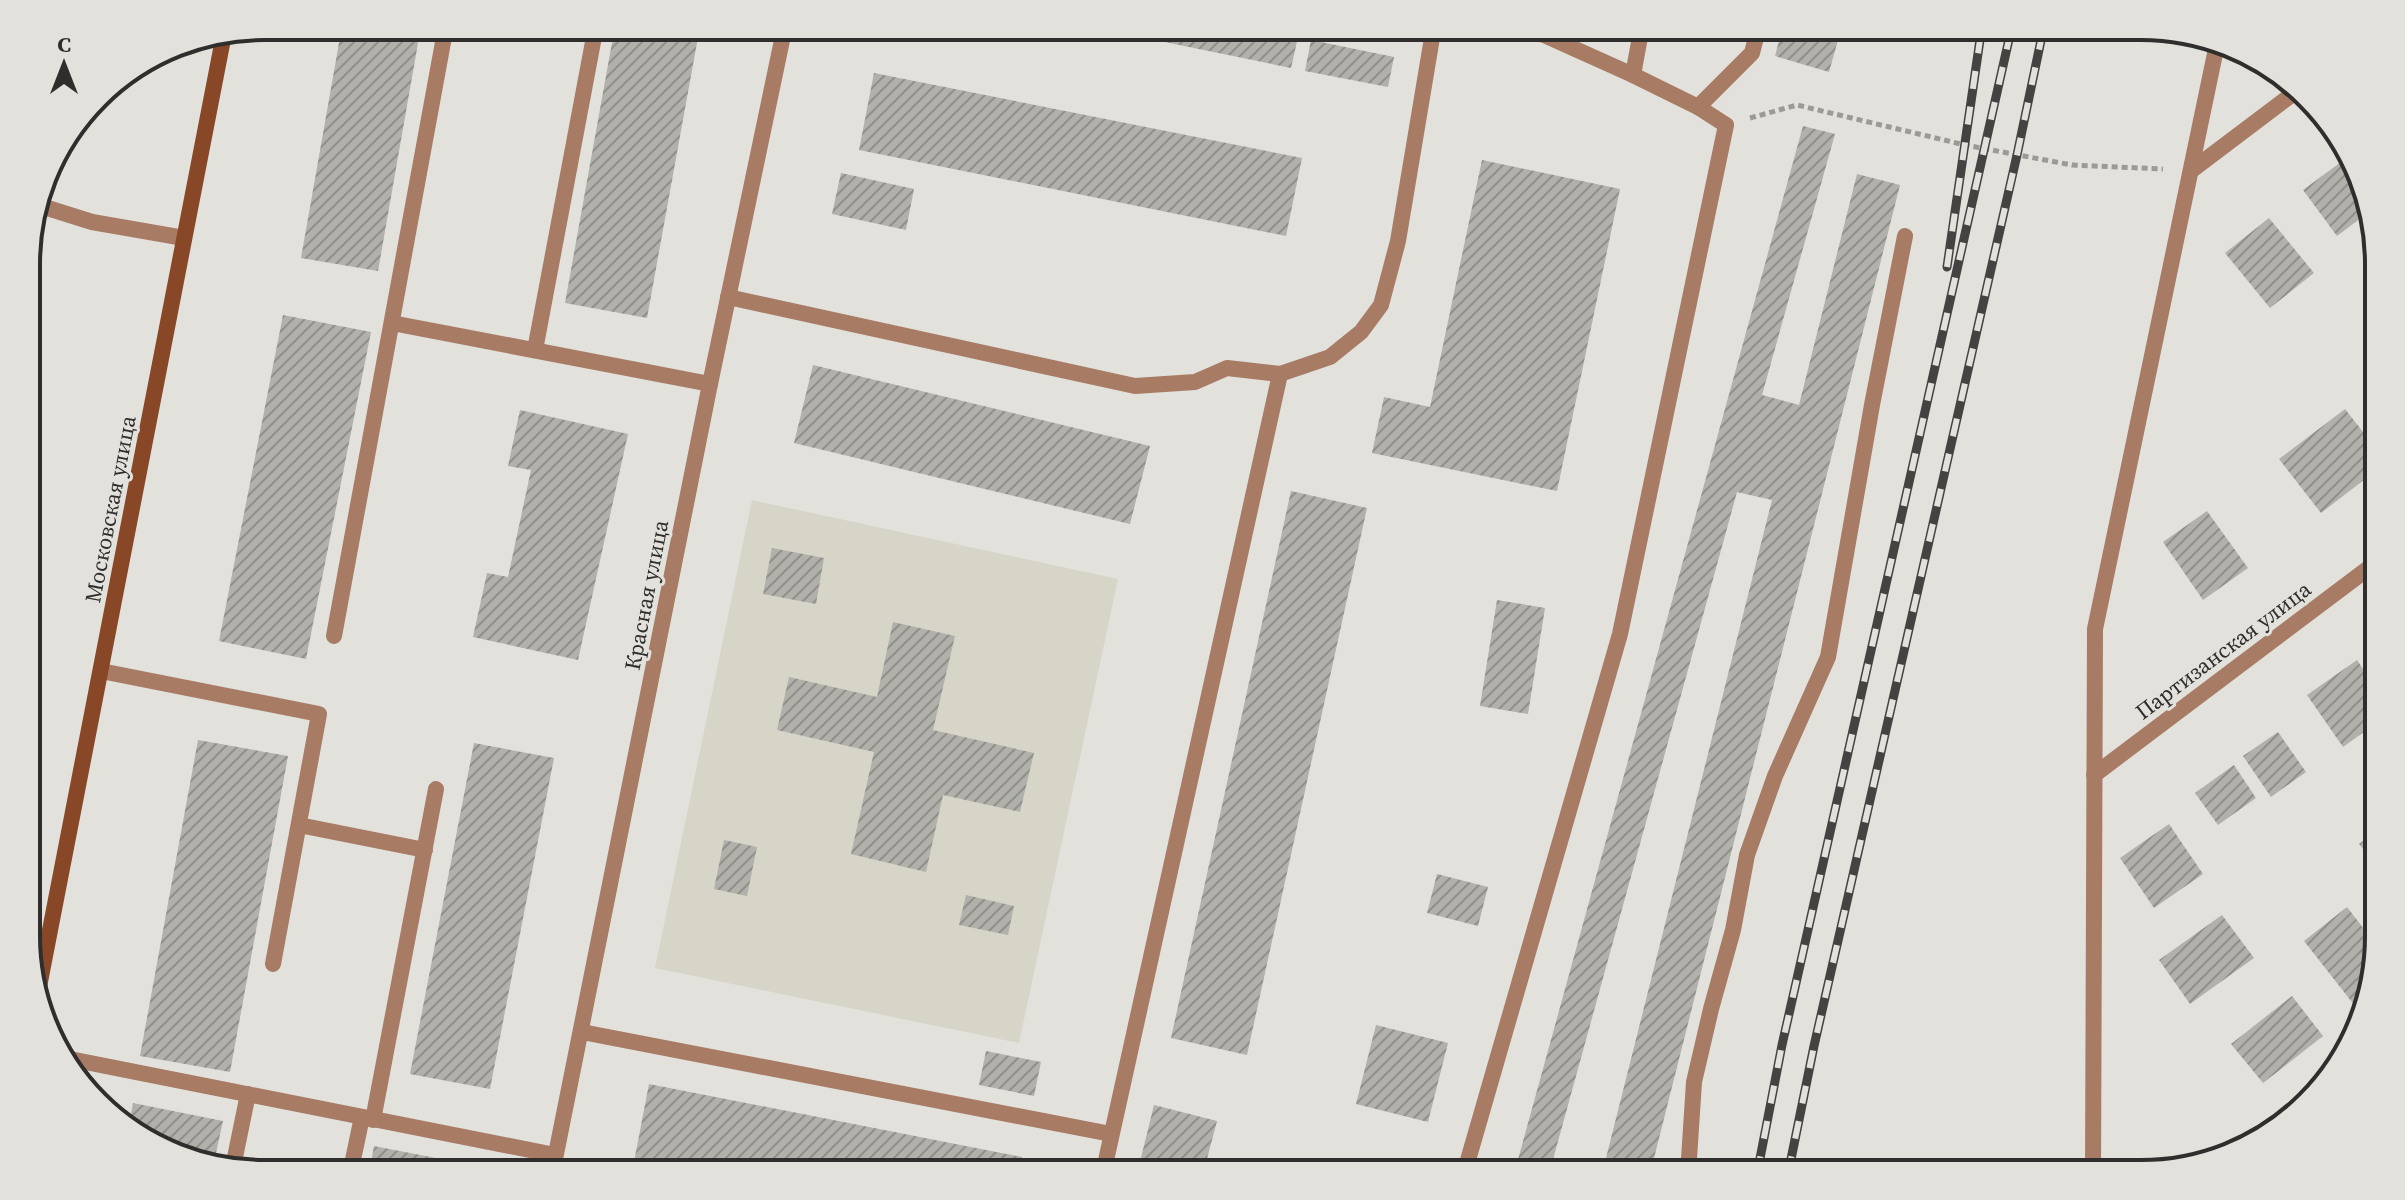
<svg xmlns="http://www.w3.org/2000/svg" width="2405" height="1200" viewBox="0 0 2405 1200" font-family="'Source Serif 4',serif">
<defs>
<pattern id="building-hatch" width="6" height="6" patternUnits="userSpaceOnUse" patternTransform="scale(2)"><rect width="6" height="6" fill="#b1b0ab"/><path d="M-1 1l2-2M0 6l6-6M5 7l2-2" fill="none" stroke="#90908b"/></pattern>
</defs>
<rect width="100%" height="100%" fill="#e2e1dc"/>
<polygon fill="#d7d5c8" points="752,500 1118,579 1019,1043 655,968"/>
<g fill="url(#building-hatch)">
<polygon points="342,26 421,26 378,271 301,258"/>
<polygon points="615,26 700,26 647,318 565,303"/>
<polygon points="1152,26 1242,26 1298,37 1291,68 1150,39"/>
<polygon points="1783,26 1842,26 1829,72 1775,56"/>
<polygon points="1311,40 1394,57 1388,87 1305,71"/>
<polygon points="874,73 1302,158 1286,236 859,150"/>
<polygon points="1803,126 1835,134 1762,395 1799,405 1857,174 1900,185 1650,1174 1602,1174 1772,500 1737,492 1549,1174 1514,1174"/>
<polygon points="2345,159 2353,170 2369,212 2337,236 2303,190"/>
<polygon points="1482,160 1620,189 1557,491 1372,453 1384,397 1430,407"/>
<polygon points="841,173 914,189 906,230 832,214"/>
<polygon points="2269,218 2314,273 2270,308 2225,253"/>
<polygon points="283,315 371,332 306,659 219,641"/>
<polygon points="813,365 1150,446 1130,524 794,443"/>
<polygon points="2345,409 2378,451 2378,469 2321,513 2279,459"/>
<polygon points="520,410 628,434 578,660 473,637 487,573 508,577 531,470 508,466"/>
<polygon points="1291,491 1367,508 1247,1055 1171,1038"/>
<polygon points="2207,511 2248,568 2203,600 2163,542"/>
<polygon points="772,548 824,558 816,604 763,594"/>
<polygon points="1497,600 1545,608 1528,714 1480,706"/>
<polygon points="893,622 955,636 933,730 1034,753 1020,812 943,795 926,872 851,854 874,752 777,730 789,677 877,697"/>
<polygon points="2357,660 2378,691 2378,722 2343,747 2307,695"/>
<polygon points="2278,732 2306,772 2271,797 2243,756"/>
<polygon points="198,740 288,756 230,1072 140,1056"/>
<polygon points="474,743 554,758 490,1089 410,1074"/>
<polygon points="2234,765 2256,798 2218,825 2195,793"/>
<polygon points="2169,824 2203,874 2154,908 2120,858"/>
<polygon points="2379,828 2379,869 2359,844"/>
<polygon points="724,840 757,847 747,896 714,889"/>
<polygon points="1437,874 1488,887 1478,926 1427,913"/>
<polygon points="966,895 1014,906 1008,935 959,925"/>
<polygon points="2347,907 2377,946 2365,998 2355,1006 2304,941"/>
<polygon points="2222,915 2254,958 2190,1004 2159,960"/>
<polygon points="2292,996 2323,1036 2263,1083 2231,1044"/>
<polygon points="1376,1025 1448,1043 1428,1122 1356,1104"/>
<polygon points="986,1051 1041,1062 1034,1096 979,1085"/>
<polygon points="649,1084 1022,1157 1019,1174 670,1174 633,1167"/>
<polygon points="133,1103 223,1121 214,1162 159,1150 129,1125"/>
<polygon points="1154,1105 1217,1121 1203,1174 1137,1174"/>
<polygon points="374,1146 482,1167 480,1174 369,1174"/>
<polygon points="2078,1167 2079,1174 2023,1174 2023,1171"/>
</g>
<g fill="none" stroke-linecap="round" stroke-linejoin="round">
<polyline stroke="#9b9a96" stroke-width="5" stroke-dasharray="6 4" stroke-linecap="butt" points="1750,118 1797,105 1965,145 2072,165 2163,169"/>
<g stroke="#a87b65" stroke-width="16">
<polyline points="1633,75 1642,26"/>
<polyline points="38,205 92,222 184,238"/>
<polyline points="728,297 1135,386 1195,382 1227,368 1280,374 1330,357 1361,332 1381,305 1398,241 1434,26"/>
<polyline points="392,323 710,384"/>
<polyline points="535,350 596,26"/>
<polyline points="334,636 446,26"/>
<polyline points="101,671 319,714 273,964"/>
<polyline points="299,825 425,850"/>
<polyline points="582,1032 1111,1134"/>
<polyline points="65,1058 555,1155"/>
<polyline points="373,1120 436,789"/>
<polyline points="233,1167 248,1094"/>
<polyline points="350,1174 362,1117"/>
<polyline points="1103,1174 1280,374"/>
<polyline points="1688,1174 1694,1082 1711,1009 1733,930 1747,855 1775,776 1828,657 1872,405 1905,236"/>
</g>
<g stroke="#a87b65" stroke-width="16">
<polyline points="1698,107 1752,53 1759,26"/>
<polyline points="2192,170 2294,93"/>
<polyline points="2094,775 2378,561"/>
<polyline points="552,1174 710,384 785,26"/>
<polyline points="1464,1174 1620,634 1726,125 1698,107 1633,75 1544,35 1498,26"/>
<polyline points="2093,1174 2095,629 2217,44"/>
</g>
<polyline stroke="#884827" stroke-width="16" points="38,992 224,34"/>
<g stroke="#444341" stroke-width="9">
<g id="rail">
<polyline points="1947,267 1982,26"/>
<polyline points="1757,1174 1782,1045 2012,26"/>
<polyline points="1788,1174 1814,1046 2017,155 2044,26"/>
</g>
</g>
<use href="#rail" stroke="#e2e1dc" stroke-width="6" stroke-dasharray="18" stroke-linecap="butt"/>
</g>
<g text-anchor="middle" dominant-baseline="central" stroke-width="6" stroke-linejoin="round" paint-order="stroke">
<g font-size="22" fill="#2f2e2c" stroke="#e2e1dc">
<text transform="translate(110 509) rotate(-79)">Московская улица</text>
<text transform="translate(646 595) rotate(-79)">Красная улица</text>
<text transform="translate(2223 650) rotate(-37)">Партизанская улица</text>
</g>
</g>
<path d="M0 0H2405V1200H0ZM264 40H2141A224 224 0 0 1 2365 264V936A224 224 0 0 1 2141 1160H264A224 224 0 0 1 40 936V264A224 224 0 0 1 264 40Z" fill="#e2e1dc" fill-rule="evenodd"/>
<path fill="none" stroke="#2f2e2c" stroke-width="4" d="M264 40H2141A224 224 0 0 1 2365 264V936A224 224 0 0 1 2141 1160H264A224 224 0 0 1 40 936V264A224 224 0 0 1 264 40Z"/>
<g transform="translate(64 64)" stroke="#e2e1dc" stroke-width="6" paint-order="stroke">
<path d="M0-6L14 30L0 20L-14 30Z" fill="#2f2e2c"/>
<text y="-12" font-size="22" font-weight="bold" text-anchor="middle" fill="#2f2e2c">С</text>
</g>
</svg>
